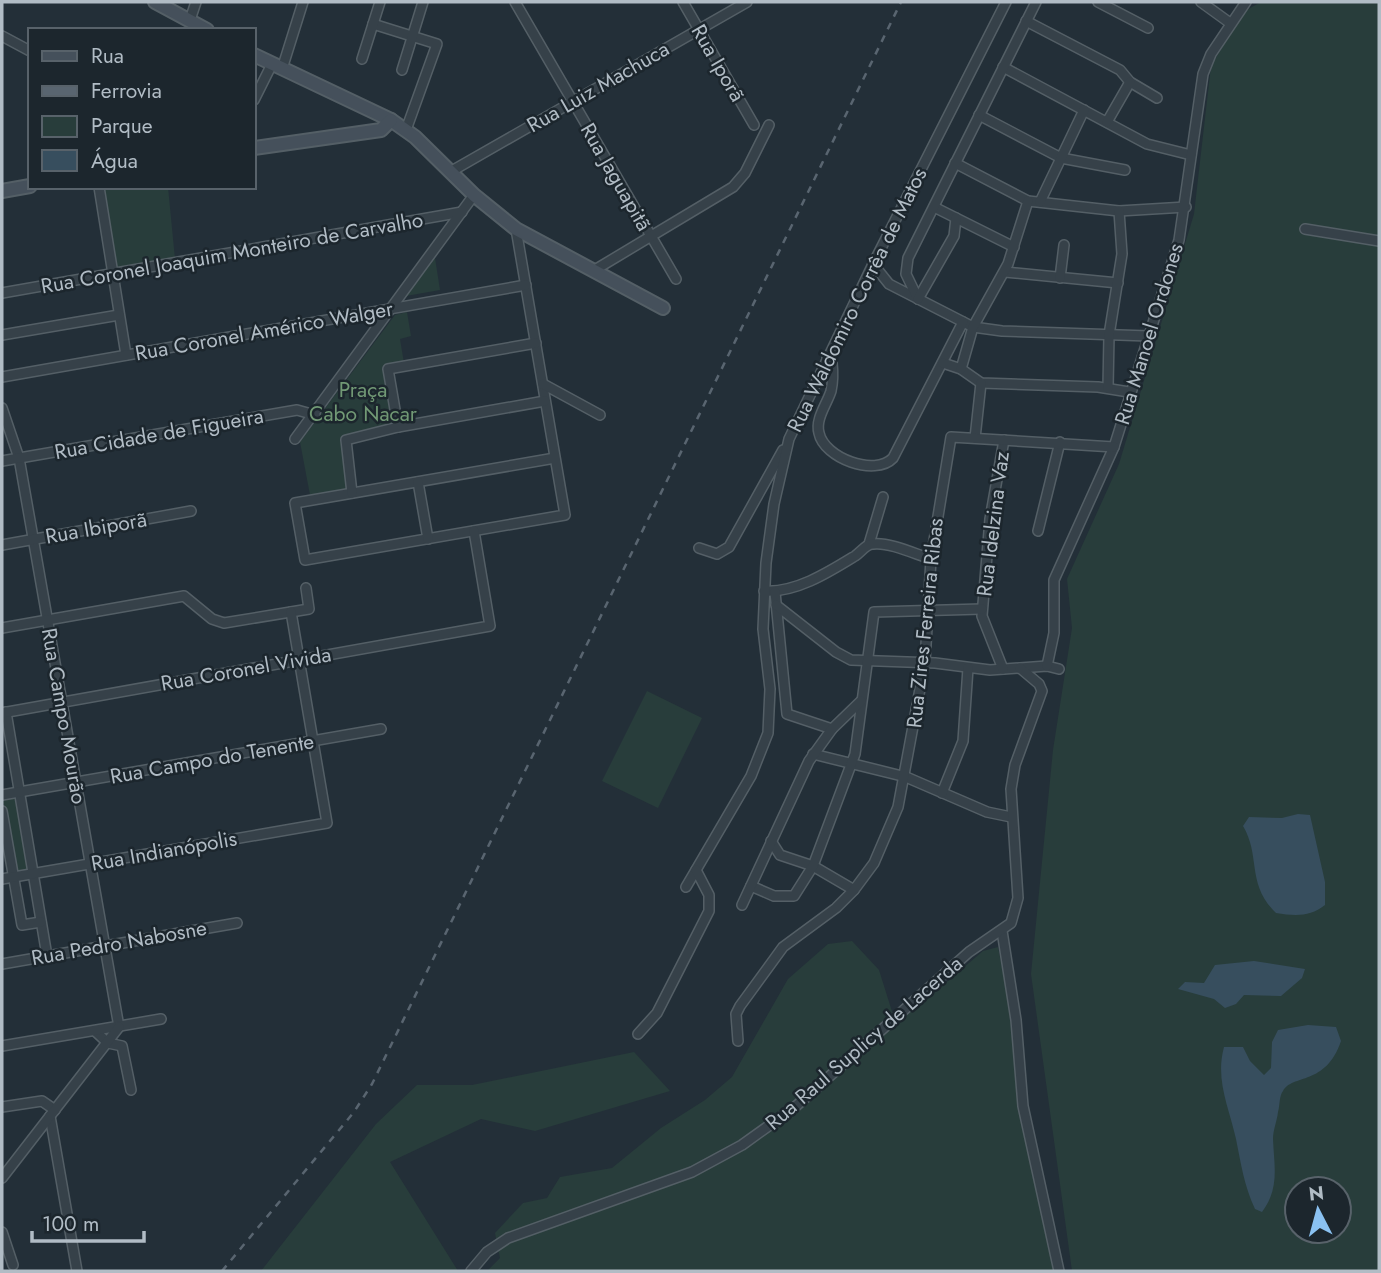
<svg xmlns="http://www.w3.org/2000/svg" width="1381" height="1273" viewBox="0 0 1381 1273" font-family="Jost,sans-serif">
<rect width="100%" height="100%" fill="#232f38"/>
<g fill="#283d3b" fill-rule="evenodd">
<path d="M1261,2h118v1269h-307l-41,-297 22,-224 19,-122 -5,-49 52,-115 75,-250 17,-148 32,-54zM1297,1189h42v42h-42z"/>
<polygon points="104,187 168,187 175,259 116,269"/>
<polygon points="435,258 440,290 406,296"/>
<polygon points="407,312 411,336 400,339 404,363 385,367 393,424 342,437 347,489 310,495 300,442 395,315"/>
<polygon points="647,691 702,718 658,808 602,781"/>
<polygon points="17,798 30,870 16,873 3,800"/>
<polygon points="852,941 879,970 895,1021 920,1005 983,951 998,947 1010,1009 1017,1086 1028,1151 1056,1271 487,1271 500,1258 495,1233 523,1203 547,1198 560,1177 612,1168 661,1128 705,1100 732,1077 788,979 828,944"/>
<polygon points="634,1052 670,1091 535,1131 481,1119 390,1162 458,1271 261,1271 376,1124 417,1085 472,1085"/>
</g>
<g fill="#374e5e">
<path d="M1298,814l12,1 15,67v23c-15,12 -30,11 -49,8 -30,-29 -15,-57 -33,-87l6,-9 33,1z"/>
<polygon points="1254,961 1305,969 1302,978 1281,996 1244,995 1236,1004 1225,1008 1214,999 1178,989 1185,982 1204,983 1215,965"/>
<path d="M1308,1025l28,2 5,14c-15,45 -49,33 -58,50 -4,5 -3,14 -5,21 -1,9 -5,18 -5,27 1,27 7,49 -11,73l-7,-3c-11,-24 -14,-45 -19,-70 -7,-32 -21,-59 -12,-92h19l7,14 14,14 7,-7 1,-26 6,-12z"/>
</g>
<g fill="none" stroke-linecap="round" stroke-linejoin="round">
<g stroke="#545f66" stroke-width="12">
<g id="street">
<polyline points="515,2 676,279"/>
<polyline points="683,2 754,125"/>
<polyline points="1098,2 1148,28"/>
<polyline points="1201,2 1230,23"/>
<polyline points="190,20 196,2"/>
<polyline points="1026,21 1120,70 1130,82 1157,98"/>
<polyline points="373,24 437,44 406,130"/>
<polyline points="2,36 30,51"/>
<polyline points="362,59 380,2"/>
<polyline points="1003,67 1147,144 1191,155"/>
<polyline points="282,69 303,2"/>
<polyline points="402,70 423,2"/>
<polyline points="254,100 272,64"/>
<polyline points="979,115 1061,158 1125,170"/>
<polyline points="1107,122 1130,82"/>
<polyline points="955,163 1028,201 1119,211 1186,207"/>
<polyline points="450,172 747,2"/>
<polyline points="99,187 126,355"/>
<polyline points="1040,202 1084,110"/>
<polyline points="934,207 1014,247"/>
<path d="M516,229c16,95 33,191 49,286l-260,45 -10,-57 260,-45"/>
<polyline points="1305,229 1379,241"/>
<polyline points="873,264 889,284 973,327 1002,331 1149,336"/>
<polyline points="593,271 733,187 745,173 769,125"/>
<polyline points="1005,272 1118,283"/>
<polyline points="1060,278 1064,245"/>
<polyline points="2,293 462,212"/>
<polyline points="918,299 906,274 908,258 1036,2"/>
<polyline points="918,299 954,236 956,218"/>
<polyline points="2,335 119,315"/>
<path d="M827,358l5,5c1,9 1,19 -1,28 -4,13 -16,28 -12,42 5,25 56,44 74,25l70,-136"/>
<polyline points="943,363 961,369 981,383 1098,387 1129,392"/>
<polyline points="961,369 973,327 1008,264 1028,201"/>
<polyline points="2,377 526,285"/>
<polyline points="543,384 600,415"/>
<polyline points="1108,388 1109,335 1122,254 1119,211"/>
<polyline points="2,408 19,458 119,1027"/>
<polyline points="398,427 388,369 536,343"/>
<polyline points="975,438 981,383"/>
<polyline points="295,439 474,195"/>
<polyline points="2,461 297,410 315,415"/>
<polyline points="418,482 428,539"/>
<polyline points="352,493 346,440 398,427 545,401"/>
<polyline points="1038,531 1060,442"/>
<polyline points="869,544 883,497"/>
<polyline points="2,545 191,511"/>
<polyline points="699,548 717,554 729,547 783,450"/>
<path d="M764,591c32,2 65,-19 91,-35 6,-4 11,-12 18,-12 17,-2 42,10 58,15"/>
<polyline points="775,592 787,714 832,729"/>
<polyline points="776,605 836,652 851,660 935,663 990,670 1047,666 1059,669"/>
<polyline points="2,628 184,596 212,619 224,623 309,609 306,588"/>
<polyline points="1047,666 1054,633 1054,580 1114,447 1179,240 1203,74 1211,54 1246,2"/>
<polyline points="1003,669 982,616 990,519 1004,440"/>
<polyline points="6,712 47,956"/>
<polyline points="2,713 490,626 474,531"/>
<polyline points="813,754 906,777 987,812 1011,817"/>
<polyline points="942,793 963,741 968,668"/>
<polyline points="2,795 381,729"/>
<polyline points="2,811 22,925 41,922"/>
<polyline points="771,841 780,855 813,866 854,890"/>
<polyline points="2,879 327,823 291,612"/>
<polyline points="751,886 774,896 794,896 813,866 855,754 874,612 982,609"/>
<polyline points="686,887 751,776 768,733 770,689 763,629 766,563 774,504 789,439 873,264 1006,2"/>
<polyline points="742,905 809,761 832,729 861,701"/>
<polyline points="1002,931 1016,1020 1023,1106 1059,1271"/>
<polyline points="2,964 237,923"/>
<polyline points="95,1031 108,1043 122,1046 131,1090"/>
<polyline points="638,1034 657,1013 709,911 709,895 696,870"/>
<polyline points="738,1041 736,1014 740,1006 783,947 836,908 854,890 874,863 898,807 925,662 931,559 951,437 1114,447"/>
<polyline points="2,1046 161,1019"/>
<polyline points="2,1107 42,1101 55,1110"/>
<polyline points="50,1116 77,1271"/>
<polyline points="2,1178 119,1027"/>
<polyline points="2,1232 13,1265"/>
<polyline points="471,1271 487,1252 508,1238 692,1172 742,1145 795,1107 969,952 1011,923 1018,898 1011,789 1015,765 1042,691 1039,684 1020,668"/>
</g>
</g>
<g stroke="#545f66" stroke-width="16">
<g id="secondary">
<polyline points="155,2 207,30"/>
<polyline points="254,55 391,120 415,137 474,195 516,229 663,308"/>
<polyline points="254,148 381,130 391,120"/>
<polyline points="2,191 30,186"/>
</g>
</g>
<use href="#street" stroke="#364149" stroke-width="9"/>
<use href="#secondary" stroke="#45505b" stroke-width="12"/>
<polyline stroke="#596570" stroke-width="2.5" stroke-dasharray="7 7" stroke-linecap="butt" points="222,1271 354,1112 372,1084 901,2"/>
</g>
<g text-anchor="middle" dominant-baseline="central" stroke-width="5" stroke-linejoin="round" paint-order="stroke">
<g font-size="21" fill="#b1bcc5" stroke="#1c262d">
<text transform="translate(718 63) rotate(60)">Rua Iporã</text>
<text transform="translate(598 87) rotate(-30)">Rua Luiz Machuca</text>
<text transform="translate(616 177) rotate(60)">Rua Jaguapitã</text>
<text transform="translate(232 253) rotate(-10)">Rua Coronel Joaquim Monteiro de Carvalho</text>
<text transform="translate(857 300) rotate(-64)">Rua Waldomiro Corrêa de Matos</text>
<text transform="translate(264 331) rotate(-10)">Rua Coronel Américo Walger</text>
<text transform="translate(1149 334) rotate(-73)">Rua Manoel Ordones</text>
<text transform="translate(159 434) rotate(-10)">Rua Cidade de Figueira</text>
<text transform="translate(993 524) rotate(-83)">Rua Idelzina Vaz</text>
<text transform="translate(96 528) rotate(-10)">Rua Ibiporã</text>
<text transform="translate(925 623) rotate(-84)">Rua Zires Ferreira Ribas</text>
<text transform="translate(246 669) rotate(-10)">Rua Coronel Vivida</text>
<text transform="translate(64 716) rotate(80)">Rua Campo Mourão</text>
<text transform="translate(212 759) rotate(-10)">Rua Campo do Tenente</text>
<text transform="translate(164 851) rotate(-10)">Rua Indianópolis</text>
<text transform="translate(119 943) rotate(-10)">Rua Pedro Nabosne</text>
<text transform="translate(864 1043) rotate(-41)">Rua Raul Suplicy de Lacerda</text>
</g>
<g font-size="21" fill="#719975" stroke="#1c262d">
<text x="363" y="390">Praça<tspan x="363" dy="24">Cabo Nacar</tspan></text>
</g>
</g>
<rect width="1381" height="1273" fill="none" stroke="#b1bcc5" stroke-width="7"/>
<rect x="28" y="28" width="228" height="161" fill="#1c262d" stroke="#58626a" stroke-width="2"/>
<rect x="42" y="51" width="35" height="10" fill="#45505b" stroke="#58626a" stroke-width="2"/>
<text x="91" y="63" font-size="21" fill="#b1bcc5">Rua</text>
<rect x="42" y="86" width="35" height="10" fill="#596570" stroke="#58626a" stroke-width="2"/>
<text x="91" y="98" font-size="21" fill="#b1bcc5">Ferrovia</text>
<rect x="42" y="116" width="35" height="21" fill="#283d3b" stroke="#58626a" stroke-width="2"/>
<text x="91" y="133" font-size="21" fill="#b1bcc5">Parque</text>
<rect x="42" y="150" width="35" height="21" fill="#374e5e" stroke="#58626a" stroke-width="2"/>
<text x="91" y="168" font-size="21" fill="#b1bcc5">Água</text>
<g transform="translate(1318 1210) rotate(354)"><circle r="33" fill="#1c262d" stroke="#58626a" stroke-width="2"/>
<path d="M0-5L12 26L0 18L-12 26Z" fill="#8ac1f1"/>
<text y="-10" font-size="19" font-weight="bold" text-anchor="middle" fill="#b1bcc5">N</text>
</g>
<path d="M32 1231v10h112v-10" fill="none" stroke="#b1bcc5" stroke-width="3.5"/>
<text x="42" y="1231" font-size="21" fill="#b1bcc5" stroke="#1c262d" stroke-width="5" paint-order="stroke">100 m</text>
</svg>
